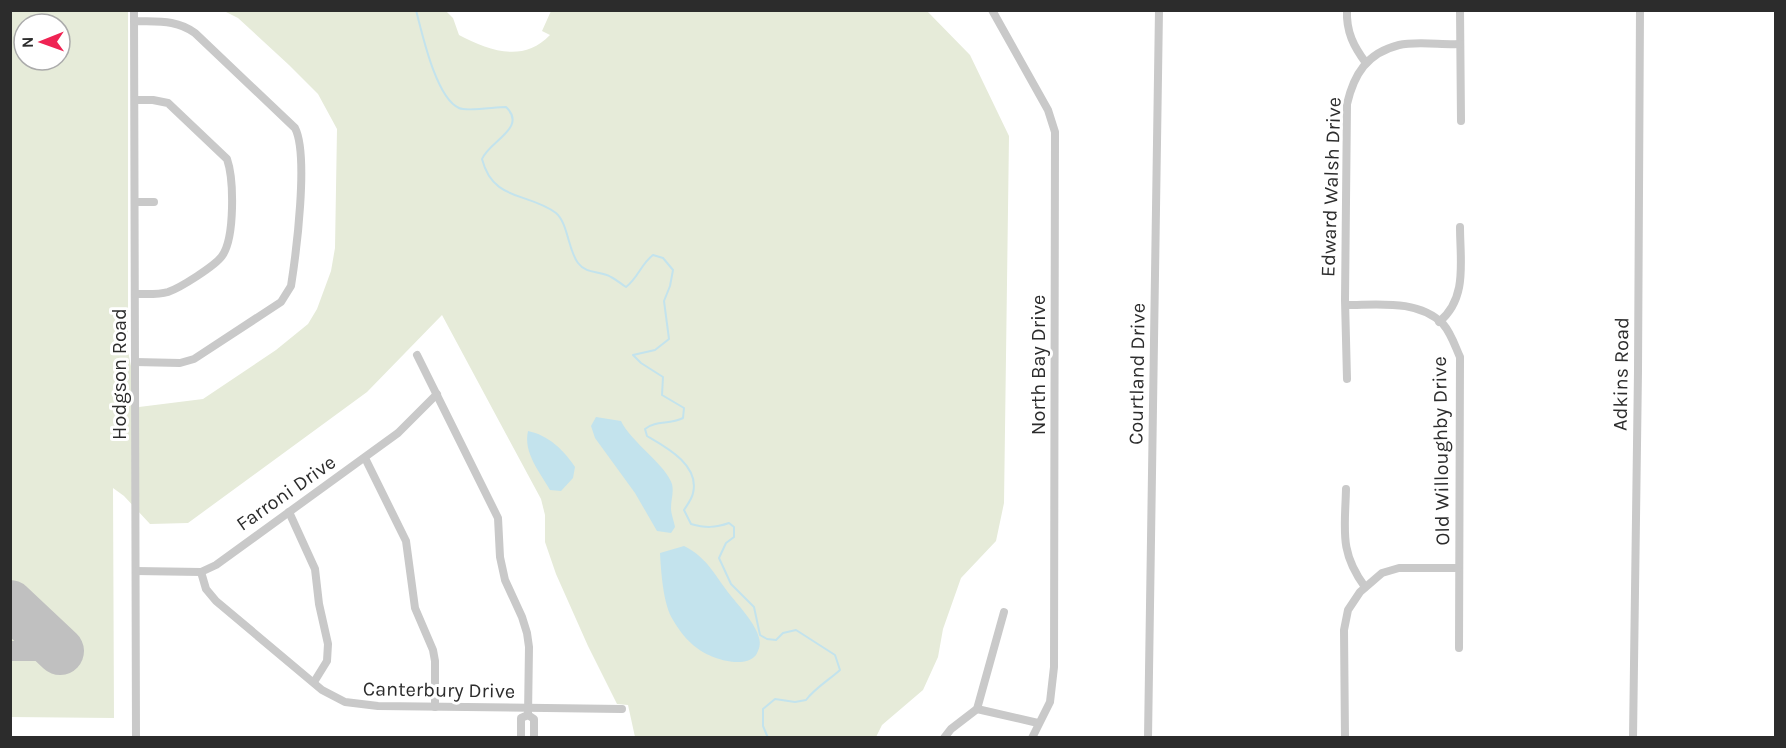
<svg xmlns="http://www.w3.org/2000/svg" width="1786" height="748" viewBox="0 0 1786 748" font-family="Karla,sans-serif">
<rect width="100%" height="100%" fill="#fff"/>
<path fill="#e6ebd9" fill-rule="evenodd" d="M10,11h118v340l11,56 64,-8 73,-49 32,-26 9,-15 14,-38 4,-23 2,-119 -19,-35 -29,-29 -51,-47 -14,-7h222l7,7 6,17c31,16 64,28 91,0l-8,-4 9,-20h376l43,44 39,81 -5,367 -8,38 -35,37 -18,51 -5,28 -15,33 -41,35 -6,12h-241l-7,-32 -11,-1 -29,-58 -32,-72 -11,-32v-27l-4,-16 -99,-184 -75,77 -179,131 -38,1 -26,-28 -11,-8 1,230 -103,-1zM24,24h36v36h-36z"/>
<g fill="#c3e3ed">
<path d="M596,417l25,4c10,21 45,44 51,63 2,9 -1,15 -1,24 0,6 3,13 4,19l-4,6 -14,-2 -22,-38 -40,-55 -4,-12z"/>
<path d="M528,431c20,4 36,19 47,36l-2,11 -12,13 -11,-1c-10,-18 -27,-37 -22,-59z"/>
<path d="M684,546c24,12 31,30 47,50 8,10 25,28 28,42 2,6 0,12 -3,17 -12,15 -47,3 -59,-7 -9,-6 -19,-19 -24,-28 -10,-16 -12,-49 -13,-67z"/>
</g>
<g fill="none" stroke-linecap="round" stroke-linejoin="round">
<path stroke="#c3e3ed" stroke-width="2" d="M416,10c6,23 20,88 43,98 8,4 36,-1 47,-1 22,21 -17,34 -24,52 11,43 46,33 74,54 12,10 12,37 22,50 9,12 22,7 33,14 6,3 10,7 15,10 12,-9 15,-23 27,-32l10,3 10,12 -3,16 -6,15 5,38 -14,11 -22,5 8,8 22,14 -1,18 22,13 -1,10c-14,7 -27,2 -38,11l2,7c19,11 53,29 46,57 -1,6 -6,12 -9,17l7,14c14,4 24,4 38,-1l5,4v10l-8,6 -7,15 12,26 23,23 6,28 7,4 9,1 7,-7 13,-3 39,25 5,15c-11,10 -25,18 -34,30l-11,2 -20,-3 -12,10v17l5,12"/>
<polyline stroke="#c0c0c0" stroke-width="20" points="10,651 60,651"/>
<polyline stroke="#c0c0c0" stroke-width="48" points="10,604 60,651"/>
<g stroke="#c9c9c9" stroke-width="8">
<polyline points="134,10 136,738"/>
<polyline points="992,10 1048,110 1055,132 1054,667 1050,702 1032,738"/>
<path d="M1347,10c-1,22 7,37 19,53"/>
<polyline points="1460,10 1461,121"/>
<path d="M134,21c23,1 42,-2 61,12l100,95c14,27 1,126 -4,158l-10,16 -87,57 -14,4 -45,-1"/>
<path d="M135,100h18l15,3 59,56c7,20 8,79 -5,97 -7,10 -42,32 -54,36 -10,3 -22,2 -33,2"/>
<polyline points="135,202 154,202"/>
<path d="M1346,305c32,0 72,-6 97,19 8,9 12,22 17,33l-1,291"/>
<path d="M1439,322c29,-24 21,-61 21,-95"/>
<polyline points="417,355 498,518 500,557 505,580 522,617 527,633 529,647 528,715 534,719 534,738"/>
<path d="M1347,379l-2,-79 2,-196c7,-30 20,-51 52,-59 16,-4 44,0 61,-1"/>
<polyline points="365,458 406,541 415,608 433,650 435,661 435,707"/>
<path d="M1346,489c-1,41 -7,63 19,98"/>
<polyline points="289,512 315,569 319,604 328,644 327,661 314,682"/>
<polyline points="136,571 201,572 216,565 398,433 437,394"/>
<polyline points="201,572 206,589 216,601 322,690 345,702 378,706 622,709"/>
<polyline points="977,709 1038,723"/>
<polyline points="521,738 521,718 528,715"/>
<polyline points="944,738 951,729 977,709 1004,612"/>
<polyline points="1148,738 1159,10"/>
<polyline points="1345,738 1344,630 1348,610 1360,592 1382,573 1399,568 1458,568"/>
<polyline points="1633,738 1638,371 1640,10"/>
</g>
</g>
<g text-anchor="middle" dominant-baseline="central" stroke-width="6" stroke-linejoin="round" paint-order="stroke">
<g font-size="20" fill="#2c2c2c" stroke="#fff">
<text transform="translate(1331 187) rotate(-88)">Edward Walsh Drive</text>
<text transform="translate(1038 365) rotate(-90)">North Bay Drive</text>
<text transform="translate(119 374) rotate(-90)">Hodgson Road</text>
<text transform="translate(1137 374) rotate(-89)">Courtland Drive</text>
<text transform="translate(1621 374) rotate(-89)">Adkins Road</text>
<text transform="translate(1441 451) rotate(-91)">Old Willoughby Drive</text>
<text transform="translate(286 493) rotate(-35)">Farroni Drive</text>
<text transform="translate(439 690) rotate(1)">Canterbury Drive</text>
</g>
</g>
<rect width="1786" height="748" fill="none" stroke="#2c2c2c" stroke-width="24"/>
<g transform="translate(42 42) rotate(269)"><circle r="28" fill="#ffffff" stroke="#ababab" stroke-width="1.5"/>
<path d="M0-4.5L10 22L0 15L-10 22Z" fill="#ef2353"/>
<text y="-9" font-size="16" font-weight="bold" text-anchor="middle" fill="#2c2c2c">N</text>
</g>
</svg>
